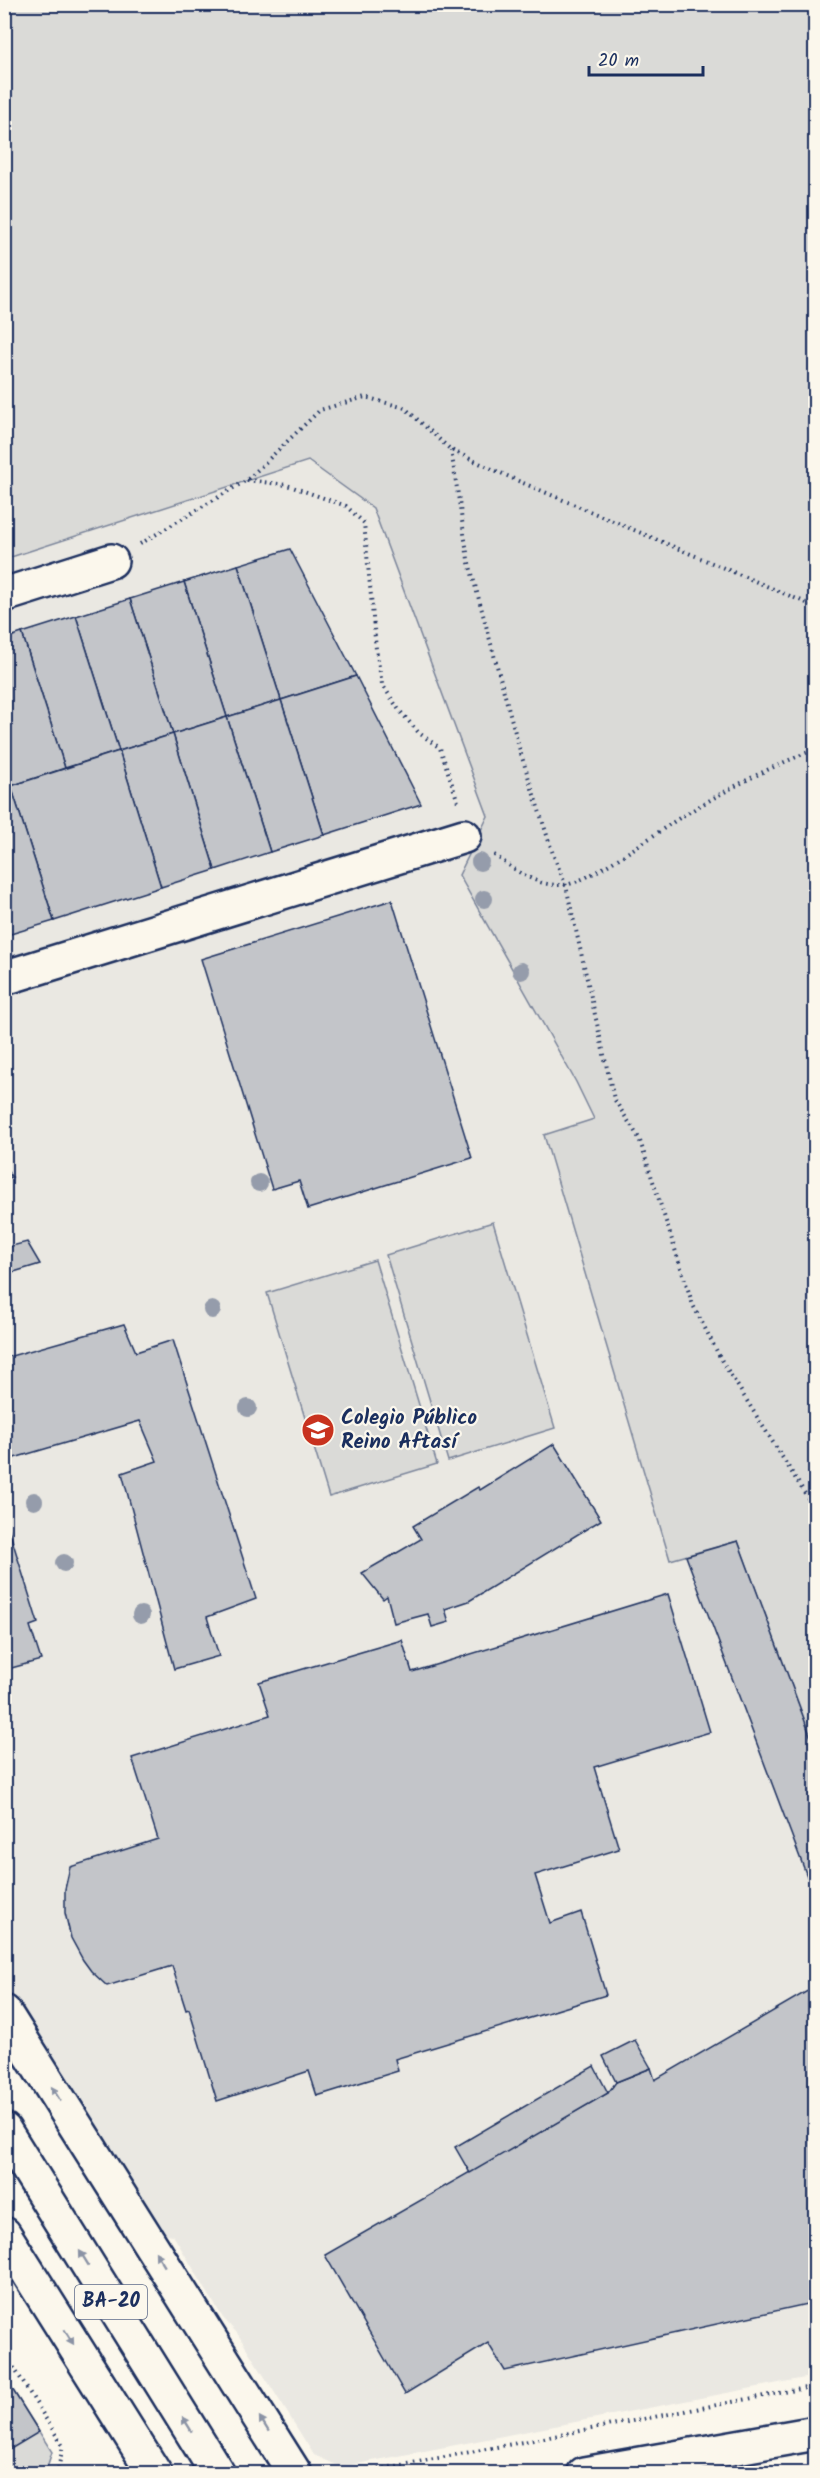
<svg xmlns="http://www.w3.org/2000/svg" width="820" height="2478" viewBox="0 0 820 2478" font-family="Kalam,sans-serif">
<rect width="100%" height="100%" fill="#fbf7ec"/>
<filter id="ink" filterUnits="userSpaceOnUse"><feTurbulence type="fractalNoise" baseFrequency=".0167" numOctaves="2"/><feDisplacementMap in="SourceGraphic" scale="12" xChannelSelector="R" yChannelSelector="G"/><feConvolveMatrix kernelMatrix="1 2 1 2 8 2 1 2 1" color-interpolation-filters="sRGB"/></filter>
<g filter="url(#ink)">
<polygon fill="#eae8e2" points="308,461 373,508 488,816 459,875 576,1082 594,1120 544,1136 670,1560 738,1541 815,1751 815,2376 341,2467 314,2455 237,2333 223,2318 173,2235 155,2232 5,1991 5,559"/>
<g fill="#dadad7" stroke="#7a849a" stroke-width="1.5">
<polygon points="9,4 815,5 815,1751 738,1541 670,1560 544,1135 594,1119 576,1082 459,875 488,816 373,508 308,461 5,559 5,8"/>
<polygon points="493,1222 555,1428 448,1461 386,1255"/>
<polygon points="375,1260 437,1464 329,1497 267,1293"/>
<polygon points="4,2376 52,2452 45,2473 5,2473"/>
</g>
<g fill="#c3c5c9" stroke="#1b2f5e" stroke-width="1.5">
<polygon points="290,549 356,676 281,700 238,565"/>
<polygon points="238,565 281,700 227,717 184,582"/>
<polygon points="184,582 227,717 173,734 130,599"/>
<polygon points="130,599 173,734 119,751 76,616"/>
<polygon points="76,616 119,751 65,768 22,633"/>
<polygon points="22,633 65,768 11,786 4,765 4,639"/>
<polygon points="356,676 421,804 324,835 281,700"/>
<polygon points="281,700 324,835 270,852 227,717"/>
<polygon points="227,717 270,852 215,870 173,734"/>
<polygon points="173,734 215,870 161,887 119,751"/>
<polygon points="119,751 161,887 54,921 11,786"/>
<polygon points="4,765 11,786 4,788"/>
<polygon points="11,786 54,921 4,936 4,788"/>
<polygon points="392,900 472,1158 308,1209 299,1181 272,1189 201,959"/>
<polygon points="4,1167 12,1177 4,1179"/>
<polygon points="27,1242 40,1264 4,1275 4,1248"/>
<polygon points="124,1324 136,1352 173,1340 256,1599 207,1617 219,1656 174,1669 122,1473 157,1461 140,1421 4,1461 4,1358"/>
<polygon points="554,1444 601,1520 469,1601 445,1609 449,1622 432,1627 428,1614 394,1623 387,1596 383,1599 362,1573 421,1539 413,1526 478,1487 480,1490"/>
<polygon points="4,1514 38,1623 30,1626 41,1660 4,1670 4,1633 11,1632 4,1612"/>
<polygon points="738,1541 816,1751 816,1900 686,1556"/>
<polygon points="668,1594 710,1732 594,1767 619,1849 535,1875 550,1923 581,1912 606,1995 395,2059 398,2071 317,2096 309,2071 217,2101 189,2009 186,2010 172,1966 107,1986 91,1971 83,1960 71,1938 65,1913 65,1889 70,1867 158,1839 132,1758 270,1715 259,1682 402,1640 412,1672"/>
<polygon points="816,1986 816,2302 505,2371 488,2343 405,2394 325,2255 608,2093 616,2082 651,2068 655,2080"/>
<polygon points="635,2040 651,2068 616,2082 603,2056"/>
<polygon points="594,2066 608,2093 470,2173 455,2147"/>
<polygon points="4,2376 39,2432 4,2453"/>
</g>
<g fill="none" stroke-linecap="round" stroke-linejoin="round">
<g stroke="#1b2f5e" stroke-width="38">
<g id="minor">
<polyline points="4,595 111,561"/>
<polyline points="4,978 464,836"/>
<polyline points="4,2012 295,2474"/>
<polyline points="584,2474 816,2433"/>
</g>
</g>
<g stroke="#1b2f5e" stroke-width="38">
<g id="highway">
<polyline points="4,2130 218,2474"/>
<polyline points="4,2234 155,2474"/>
</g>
</g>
<g stroke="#1b2f5e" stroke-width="4" stroke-dasharray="1.5 4.5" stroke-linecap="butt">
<polyline points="451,450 468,559 520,751 553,854 566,886 614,1099 639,1138 693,1305 722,1361 816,1511"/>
<polyline points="247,480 287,485 346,506 364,523 376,649 382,684 399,710 419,733 440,748 458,802"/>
<polyline points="140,544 247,480 320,410 365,397 405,408 451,450 516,480 816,607"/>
<path d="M494,855c24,16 40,31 69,30 22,0 96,-54 118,-68 45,-27 86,-49 135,-68"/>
<polyline points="4,2352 63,2446 57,2474"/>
<polyline points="355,2474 816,2386"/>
</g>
<use href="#minor" stroke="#fbf7ec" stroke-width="33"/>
<use href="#highway" stroke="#fbf7ec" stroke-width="33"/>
</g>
<g fill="#959cab">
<circle cx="480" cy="862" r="9"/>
<circle cx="484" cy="899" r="9"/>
<circle cx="521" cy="971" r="9"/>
<circle cx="259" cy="1183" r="9"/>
<circle cx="212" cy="1310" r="9"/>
<circle cx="248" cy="1408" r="9"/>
<circle cx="34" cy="1501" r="9"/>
<circle cx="64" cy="1563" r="9"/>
<circle cx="141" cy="1615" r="9"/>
</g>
<defs><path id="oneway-solid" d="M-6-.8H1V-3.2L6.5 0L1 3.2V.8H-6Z" transform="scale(1.5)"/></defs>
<g fill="#8b93a5">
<use href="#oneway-solid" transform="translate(56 2094) rotate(-122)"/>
<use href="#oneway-solid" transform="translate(84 2258) rotate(-122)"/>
<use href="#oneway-solid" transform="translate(160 2259) rotate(-122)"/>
<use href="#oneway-solid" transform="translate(69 2337) rotate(58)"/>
<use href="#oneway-solid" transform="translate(187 2424) rotate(-122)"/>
<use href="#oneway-solid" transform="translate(264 2424) rotate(-122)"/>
</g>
</g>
<defs>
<g id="school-disc" transform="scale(1.725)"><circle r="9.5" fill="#c8321e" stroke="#fbf7ec"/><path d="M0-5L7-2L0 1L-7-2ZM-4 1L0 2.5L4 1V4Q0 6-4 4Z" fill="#fff"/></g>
</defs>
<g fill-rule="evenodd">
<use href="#school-disc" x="318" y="1430"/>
</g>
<g text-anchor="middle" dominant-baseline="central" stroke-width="4.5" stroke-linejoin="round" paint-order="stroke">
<rect fill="#fbf7ec" stroke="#5e6b89" stroke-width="1.5" x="75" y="2285" width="72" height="34" rx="4.5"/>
<g font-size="20" font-weight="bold" fill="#1b2f5e">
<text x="111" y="2302">BA-20</text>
</g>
<g font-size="21" font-weight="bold" fill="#1b2f5e" stroke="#fbf7ec" text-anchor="start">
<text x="341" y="1418">Colegio Público<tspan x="341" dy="24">Reino Aftasí</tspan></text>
</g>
</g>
<rect width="820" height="2478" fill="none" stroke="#fbf7ec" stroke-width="24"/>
<rect x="12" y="12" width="796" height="2454" fill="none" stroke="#1b2f5e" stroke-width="2" filter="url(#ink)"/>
<path d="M589 66v9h114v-9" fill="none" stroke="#1b2f5e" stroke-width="3"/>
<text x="598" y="66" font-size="18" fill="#1b2f5e" stroke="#fbf7ec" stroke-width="4.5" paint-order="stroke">20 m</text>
</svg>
